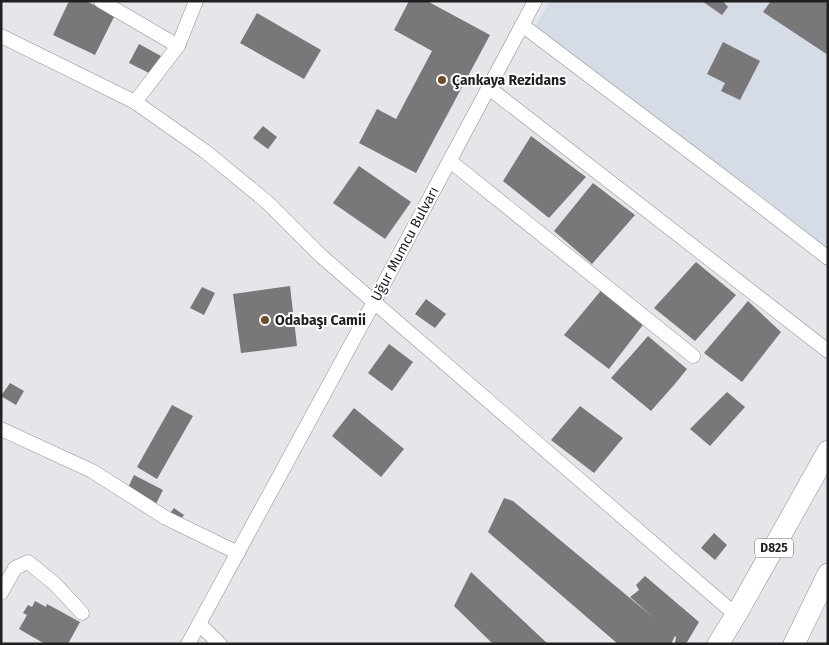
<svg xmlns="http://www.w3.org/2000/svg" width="829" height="645" viewBox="0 0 829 645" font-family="'Fira Sans',sans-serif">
<rect width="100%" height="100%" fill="#e4e6e9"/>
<polygon fill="#d6dce6" points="550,1 828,1 828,260 535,27"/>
<g fill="#797779">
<polygon points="69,1 86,1 115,15 95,55 53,35"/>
<polygon points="409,1 427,1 490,35 416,173 359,143 377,109 396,119 432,51 394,30"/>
<polygon points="702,1 723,1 728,7 722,15"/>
<polygon points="771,1 824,1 828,4 828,55 763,12"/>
<polygon points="257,13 321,50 304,79 240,43"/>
<polygon points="723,42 760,61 740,100 721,91 725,83 707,74"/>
<polygon points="139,44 161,56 151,74 129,63"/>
<polygon points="263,126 277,137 268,149 253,138"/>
<polygon points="531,136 586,177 549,218 503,181"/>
<polygon points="359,166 411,202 385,239 333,203"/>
<polygon points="593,183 635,215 592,264 554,231"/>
<polygon points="696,262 736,295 695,341 654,308"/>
<polygon points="290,286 297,346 241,353 233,294"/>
<polygon points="202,287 215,293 204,315 190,308"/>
<polygon points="604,287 646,321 609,369 564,335"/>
<polygon points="426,299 446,314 435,328 415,314"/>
<polygon points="748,301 781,332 742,382 704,353"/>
<polygon points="648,336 687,369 674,385 651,411 611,378 635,351"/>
<polygon points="389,344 413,362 392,391 368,373"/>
<polygon points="10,383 24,391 16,405 1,396"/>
<polygon points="727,392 745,407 710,446 690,429"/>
<polygon points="172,405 193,416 157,479 137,467"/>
<polygon points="580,406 623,438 594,473 551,440"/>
<polygon points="354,408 404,449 381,477 332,436"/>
<polygon points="134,475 163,490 155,506 126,492"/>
<polygon points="504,498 513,501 654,618 630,597 639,590 636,585 645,576 699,622 686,644 677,644 675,643 676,637 675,636 671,644 618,644 488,532"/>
<polygon points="174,508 184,515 178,523 168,516"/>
<polygon points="714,533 727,545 715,560 701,548"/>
<polygon points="471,572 548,644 493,644 454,606"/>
<polygon points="35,601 46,607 47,604 80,622 68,644 45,644 19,629 27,615 23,613 28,605 32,607"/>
</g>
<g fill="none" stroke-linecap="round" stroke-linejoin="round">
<g stroke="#8f9194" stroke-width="15">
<g id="minor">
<polyline points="101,1 178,46"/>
<polyline points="522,25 735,186 828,258"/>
<polyline points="1,36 135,102 206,152 267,202 320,255 374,302 736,615"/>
<polyline points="489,88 828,351"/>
<polyline points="135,102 178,46 196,1"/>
<polyline points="450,161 693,356"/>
<polyline points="1,429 92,471 166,518 238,553"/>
<polyline points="1,593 15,568 28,562 55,584 82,613"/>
<polyline points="199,624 220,644"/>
<polyline points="188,644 374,302 535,1"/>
</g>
</g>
<g stroke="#8f9194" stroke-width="22">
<g id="highway">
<polyline points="718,644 736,615 828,451"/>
<polyline points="794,644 828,574"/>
</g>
</g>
<use href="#minor" stroke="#fff" stroke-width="14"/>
<use href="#highway" stroke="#fff" stroke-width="21"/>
</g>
<g fill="#6f4e25" stroke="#fff" stroke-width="2">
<circle cx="442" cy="80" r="5"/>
<circle cx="265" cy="320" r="5"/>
</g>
<g text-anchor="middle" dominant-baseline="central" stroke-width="4" stroke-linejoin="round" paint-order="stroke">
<rect fill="#fff" stroke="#626364" stroke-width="1" x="755" y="538.5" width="38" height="19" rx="4"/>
<g font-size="12" font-weight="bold" fill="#1f2021">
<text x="774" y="548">D825</text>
</g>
<g font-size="14" font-weight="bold" fill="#1f2021" stroke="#fff" text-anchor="start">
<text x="452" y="80">Çankaya Rezidans</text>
<text x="275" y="320">Odabaşı Camii</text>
</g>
<g font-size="14" fill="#1f2021" stroke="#fff">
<text transform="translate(405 244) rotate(-62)">Uğur Mumcu Bulvarı</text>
</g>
</g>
<rect width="829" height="645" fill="none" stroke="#1f2021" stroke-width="5"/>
</svg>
